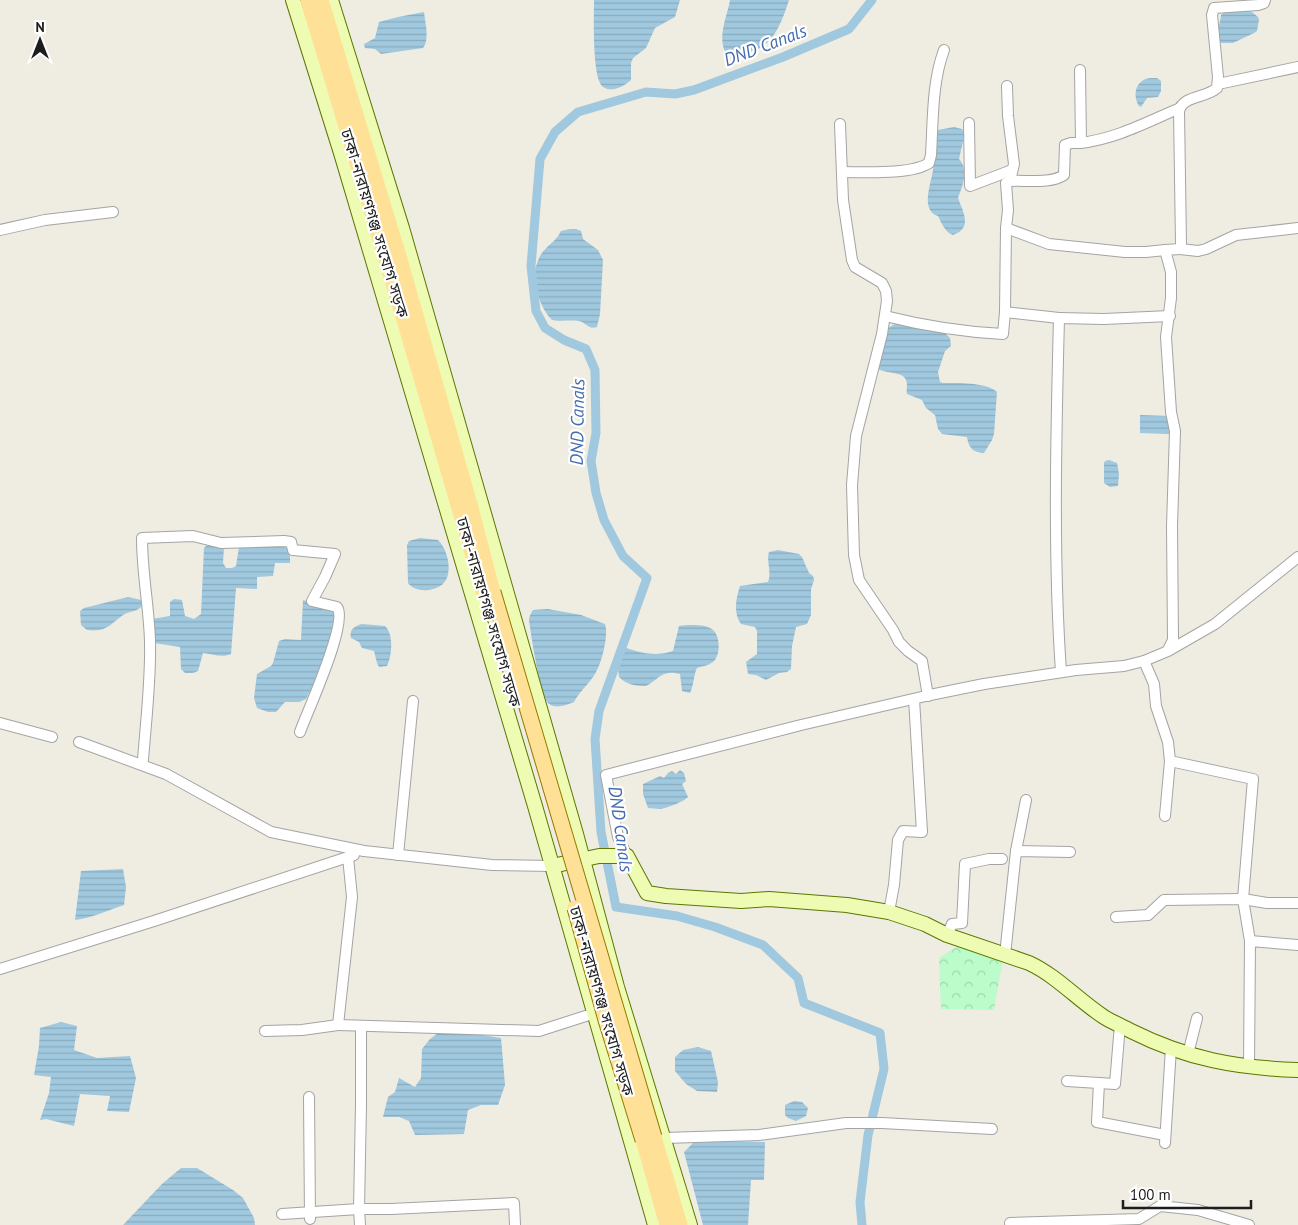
<svg xmlns="http://www.w3.org/2000/svg" width="1298" height="1225" viewBox="0 0 1298 1225" font-family="'PT Sans','Noto Sans Bengali',sans-serif">
<defs>
<pattern id="park-crowns" width="20" height="18" patternUnits="userSpaceOnUse" patternTransform="scale(1.25)"><rect width="20" height="18" fill="#bcfbca"/><path d="M2 6a3 3 0 1 1 6 0M12 15a3 3 0 1 1 6 0" fill="none" stroke="#a1d7ad"/></pattern>
<pattern id="water-rules" width="6" height="5" patternUnits="userSpaceOnUse" patternTransform="scale(1.25)"><rect width="6" height="5" fill="#a0c8de"/><path d="M0 2.5h6" fill="none" stroke="#89abbe"/></pattern>
</defs>
<rect width="100%" height="100%" fill="#efece2"/>
<polygon fill="url(#park-crowns)" points="959,945 1003,959 994,1010 941,1009 939,958"/>
<g fill="url(#water-rules)">
<path d="M594,0h86l-5,17 -20,11 -9,20 -13,10 -2,5v17c-6,6 -21,14 -29,6 -10,-10 -8,-70 -8,-86z"/>
<path d="M730,0h59c-11,35 -22,56 -62,55 -11,-17 0,-37 3,-55z"/>
<path d="M1244,10l8,2 6,5 1,3 -2,11 -3,2 -21,10h-12c-6,-10 -1,-18 0,-28l5,-4z"/>
<path d="M424,12c1,10 6,28 -1,36l-42,6 -6,-5 -10,-1 -1,-4 11,-6 4,-16 19,-5z"/>
<path d="M1150,78h7l4,3v10l-3,6 -11,1 -6,9 -2,-1c-7,-12 -3,-26 11,-28z"/>
<path d="M954,127l8,2 3,4 -6,26c10,11 4,26 -1,39 4,12 16,30 -5,37 -8,-3 -11,-11 -15,-19 -18,-6 -7,-32 -5,-46 2,-12 2,-24 3,-36l2,-4z"/>
<path d="M570,229h6l5,2 2,8 15,11 5,10 -3,54 -3,13c-8,2 -9,-2 -15,-5 -7,-3 -22,0 -30,-2 -14,-14 -22,-44 -13,-62 5,-11 17,-16 22,-27z"/>
<path d="M896,323l49,10 5,5 1,8 -6,5 -7,21 2,10 3,1c15,0 43,-1 54,9l-3,42 -2,6 -8,13c-11,-1 -15,-4 -17,-16l-25,-3 -4,-5 -3,-14 -9,-7 -4,-8 -15,-6c-1,-4 1,-10 -1,-14 -3,-9 -20,-6 -28,-11v-4l9,-36z"/>
<polygon points="1140,415 1169,416 1169,434 1140,433"/>
<polygon points="1109,460 1117,463 1119,474 1118,486 1110,487 1104,483 1104,463 1105,461"/>
<path d="M420,538l18,2c9,9 14,28 8,40 -7,12 -30,14 -38,3l-1,-38 2,-4z"/>
<path d="M213,545l11,2 -1,16 3,5h6l4,-2 3,-19c13,-1 42,-7 51,4v12h-15l-2,13 -16,1v12l-21,-1 -5,66c-8,4 -19,0 -28,-1l-5,18 -5,2h-8l-4,-4 -1,-22 -26,-4 -2,-24 18,-3v-14l4,-3 8,1 3,16 9,3 7,-5 3,-66 2,-2z"/>
<path d="M778,550l21,4 3,3 7,16 4,3 1,4 -3,9v26l-4,9 -11,3 -4,19 -1,23 -4,3 -8,1 -13,7 -10,-5 -8,-1 -2,-12 11,-8v-23l-2,-4 -14,-3c-8,-11 -5,-26 -1,-38l28,-4c4,-10 -2,-21 1,-30z"/>
<path d="M128,597l13,3 1,6c-5,5 -9,5 -15,7 -16,8 -17,20 -40,17l-6,-5 -1,-14 4,-3z"/>
<polygon points="303,600 336,609 328,657 306,699 299,702 285,702 276,712 268,712 257,708 254,698 257,674 271,666 273,663 279,641 285,639 301,640"/>
<path d="M548,609l33,6 24,9c4,12 -4,43 -12,53 -6,9 -14,15 -19,25 -8,3 -18,8 -26,1 -8,-7 -17,-69 -19,-83 0,-3 2,-7 4,-10z"/>
<path d="M362,624l23,2c9,8 7,30 2,40l-8,1 -2,-4 -3,-12 -12,-3 -3,-6 -8,-4c-2,-8 3,-12 11,-14z"/>
<path d="M679,626c9,-1 23,-2 31,2 10,4 11,24 5,32 -4,5 -12,6 -18,8 -4,9 -3,17 -7,25l-8,-2 -2,-17c-18,-5 -21,5 -34,12 -11,0 -19,-1 -27,-9l-1,-10 6,-20c16,6 32,10 49,4z"/>
<path d="M680,770l4,3 2,8 -4,3 6,13c-3,4 -21,11 -27,12 -4,0 -9,-1 -13,-1l-5,-14v-10l17,-8 4,2 4,-5 4,-2 4,3z"/>
<path d="M123,869l3,18 -2,18c-16,5 -32,13 -49,15l6,-49z"/>
<polygon points="61,1022 77,1026 74,1050 97,1058 130,1056 136,1078 129,1112 107,1111 110,1096 80,1094 74,1126 46,1119 40,1120 49,1093 51,1077 34,1075 39,1046 40,1028"/>
<polygon points="441,1031 464,1032 501,1038 505,1085 498,1105 481,1105 468,1110 464,1134 415,1135 409,1121 399,1117 383,1117 388,1097 395,1092 399,1078 415,1087 421,1078 422,1049 430,1039"/>
<polygon points="698,1047 711,1051 718,1082 717,1092 697,1091 686,1084 675,1071 675,1057 683,1050"/>
<polygon points="794,1101 802,1102 808,1108 806,1116 796,1121 788,1118 785,1115 785,1105"/>
<polygon points="722,1141 765,1142 764,1180 751,1180 748,1225 703,1225 684,1152 693,1143"/>
<polygon points="181,1168 197,1168 233,1190 243,1198 254,1218 255,1225 123,1225 162,1184"/>
</g>
<g fill="none" stroke-linecap="round" stroke-linejoin="round">
<polyline stroke="#a0c8de" stroke-width="9" points="862,1225 860,1202 868,1135 884,1069 880,1033 804,1003 798,978 763,945 715,927 677,916 616,907 601,832 595,739 599,711 647,578 623,556 604,520 596,493 591,461 596,433 595,370 586,349 564,340 545,328 536,311 531,266 540,159 555,132 578,112 646,92 675,94 694,90 783,57 849,29 872,0"/>
<g stroke="#a4a4a4" stroke-width="12">
<g id="street">
<polyline points="1218,84 1298,67"/>
<polyline points="1007,86 1008,116 1014,164 1010,181 1006,183 1008,210 1006,228 1005,312 1059,318"/>
<polyline points="969,123 970,186 1012,170"/>
<polyline points="840,124 843,200 852,260 855,267 882,283 886,291 887,301 882,334 856,436 852,485 854,555 859,580 893,630 899,642 908,651 922,661 928,696"/>
<path d="M1080,143c36,-4 67,-21 100,-35"/>
<path d="M842,172c22,0 69,3 87,-9l2,-8c2,-34 1,-73 13,-105"/>
<path d="M1010,181c16,-1 41,3 54,-6l1,-30 6,-2h9l1,-1 -1,-72"/>
<polyline points="1006,228 1049,244 1125,252 1146,252 1165,250"/>
<polyline points="0,230 45,220 113,212"/>
<polyline points="1180,249 1198,251 1206,249 1236,235 1298,228"/>
<path d="M885,316c40,10 78,16 118,18l2,-22"/>
<path d="M1168,650l5,-10 -1,-114 3,-95 -4,-19 -5,-75 5,-39v-26l-6,-22 15,-1 1,-4 -2,-134c4,-16 28,-13 38,-23l1,-11 -6,-62 2,-7 44,-3 6,-2 1,-3"/>
<polyline points="1144,661 1154,684 1156,706 1168,742 1170,761 1165,816"/>
<path d="M1061,672c-8,-117 -5,-236 -2,-354l45,1 66,-3"/>
<polyline points="0,723 52,737"/>
<polyline points="79,742 166,774 271,832 364,851 492,865 552,866"/>
<path d="M143,760c3,-40 8,-79 7,-119 -1,-34 -8,-68 -8,-103l51,-2 28,7 63,-2 7,1 2,8 42,4 -10,23 -13,24 25,6c12,15 -30,105 -37,125"/>
<polyline points="1170,761 1253,779 1243,899 1250,941"/>
<polyline points="1016,851 1026,800"/>
<polyline points="398,855 413,701"/>
<polyline points="627,856 618,837 606,775 801,725 930,695 984,684 1076,670 1124,666 1144,661 1168,651 1215,624 1298,557"/>
<polyline points="348,857 352,897 338,1025 539,1031 595,1013"/>
<polyline points="889,912 894,885 898,840 903,831 922,832 914,699"/>
<polyline points="1116,917 1148,915 1164,900 1243,899 1267,903 1298,903"/>
<polyline points="947,935 952,924 962,923 965,864 989,859 1002,859"/>
<polyline points="1005,955 1016,851 1070,852"/>
<polyline points="0,969 154,921 354,855"/>
<polyline points="265,1031 302,1030 338,1025"/>
<polyline points="1188,1054 1197,1018"/>
<polyline points="1249,1067 1250,941 1298,945"/>
<polyline points="1067,1081 1115,1084 1120,1025"/>
<polyline points="1099,1083 1097,1122 1165,1135"/>
<polyline points="309,1097 310,1219"/>
<polyline points="664,1138 759,1135 846,1123 882,1123 992,1129"/>
<polyline points="1165,1143 1171,1048"/>
<polyline points="282,1214 359,1209 391,1209 514,1203 515,1225"/>
<polyline points="1010,1223 1139,1219 1160,1206 1198,1210 1249,1225"/>
<polyline points="360,1225 359,1209 361,1105 361,1026"/>
</g>
</g>
<g stroke="#5a7700" stroke-width="16">
<g id="secondary">
<polyline points="293,0 341,153 535,806 655,1225"/>
<polyline points="331,0 402,228 576,834 617,987 690,1225"/>
<path d="M552,866l47,-10h28l20,37 19,3 75,5 28,-2 78,6 42,7 36,12 22,11 82,28c28,13 49,37 75,54 8,5 18,9 27,14 56,28 106,37 167,39"/>
</g>
</g>
<g stroke="#967900" stroke-width="17">
<g id="primary">
<polyline points="308,0 407,330 484,594"/>
<polyline points="321,0 399,256 470,504 493,592"/>
<polyline points="654,1137 680,1225"/>
<polyline points="643,1140 667,1225"/>
</g>
</g>
<use href="#street" stroke="#fff" stroke-width="10"/>
<use href="#secondary" stroke="#eefcb3" stroke-width="14"/>
<use href="#primary" stroke="#ffe097" stroke-width="15"/>
<g stroke="#967900" stroke-width="17" stroke-linecap="butt">
<g id="primary-bridge">
<polyline points="493,592 654,1137"/>
<polyline points="575,908 606,1020 643,1140"/>
</g>
</g>
<use href="#primary-bridge" stroke="#ffe097" stroke-width="15"/>
</g>
<g text-anchor="middle" dominant-baseline="central" stroke-width="4.5" stroke-linejoin="round" paint-order="stroke">
<g font-size="16" fill="#1d1d1d" stroke="#fff">
<text transform="translate(375 223) rotate(73)">ঢাকা-নারায়ণগঞ্জ সংযোগ সড়ক</text>
<text transform="translate(489 612) rotate(74)">ঢাকা-নারায়ণগঞ্জ সংযোগ সড়ক</text>
<text transform="translate(602 1001) rotate(74)">ঢাকা-নারায়ণগঞ্জ সংযোগ সড়ক</text>
</g>
<g font-size="18" font-style="italic" fill="#466cb0" stroke="#fff">
<text transform="translate(765 45) rotate(-21)">DND Canals</text>
<text transform="translate(577 422) rotate(-89)">DND Canals</text>
<text transform="translate(621 829) rotate(82)">DND Canals</text>
</g>
</g>
<g transform="translate(40 40)" stroke="#ffffff" stroke-width="4" paint-order="stroke">
<path d="M0-4L9 19L0 12L-9 19Z" fill="#1d1d1d"/>
<text y="-8" font-size="14" font-weight="bold" text-anchor="middle" fill="#1d1d1d">N</text>
</g>
<path d="M1123 1200v8h128v-8" fill="none" stroke="#1d1d1d" stroke-width="2.5"/>
<text x="1130" y="1200" font-size="15" fill="#1d1d1d" stroke="#ffffff" stroke-width="4" paint-order="stroke">100 m</text>
</svg>
